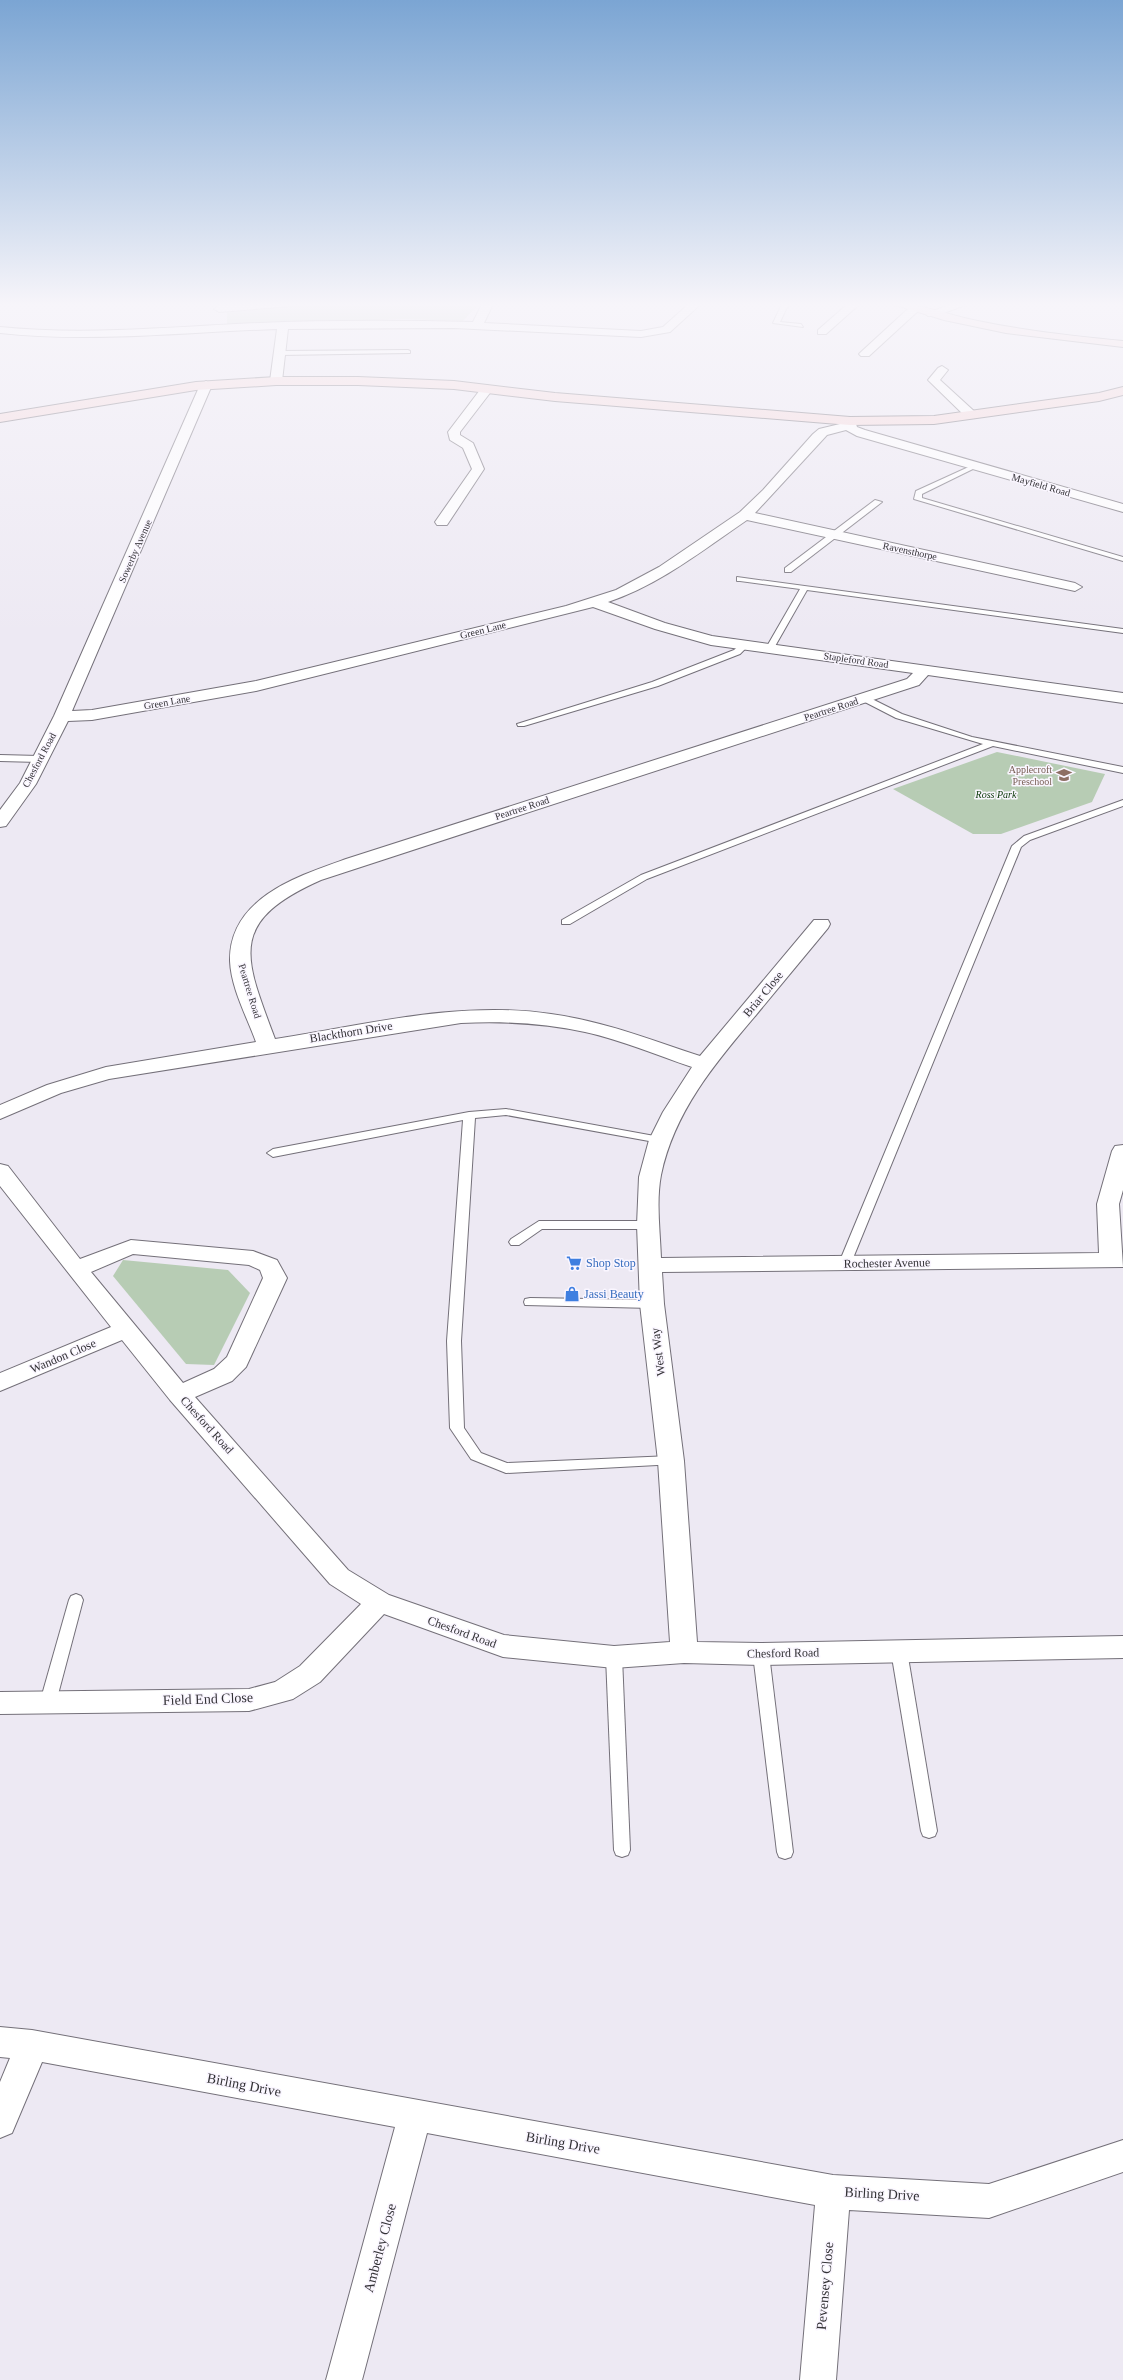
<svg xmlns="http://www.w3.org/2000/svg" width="1123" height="2380" viewBox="0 0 1123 2380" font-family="'Times New Roman',serif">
<rect width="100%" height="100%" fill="#ede9f3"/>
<g fill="#b7ccb4">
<polygon points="315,302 481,302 463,321 402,319 227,326 227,311"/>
<polygon points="997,752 1105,774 1092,802 1001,834 973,834 893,789"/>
<polygon points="123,1260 228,1270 250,1293 214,1365 186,1364 113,1276"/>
</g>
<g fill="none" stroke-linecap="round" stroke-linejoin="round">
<g stroke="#747079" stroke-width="2">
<g id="lane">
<polygon points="786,302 793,302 786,309 780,322 801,324 803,327 773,323 780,308"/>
<polygon points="408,350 410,351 410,353 280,355 277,353 280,351"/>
<polygon points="973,465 979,466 922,494 922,498 1123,557 1123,561 914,499 916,491"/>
<polygon points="875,500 882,502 791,572 785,572 785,568"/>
<polygon points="737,577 1123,629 1123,633 807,590 774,648 770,650 766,648 800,589 740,581 737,581"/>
<polygon points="743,642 750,644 740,654 658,686 524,726 518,726 517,724 652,682 734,650"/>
<polygon points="864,695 902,714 972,737 1123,767 1123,773 993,746 647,879 570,924 562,924 562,920 641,875 983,744 896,718 861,700 861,696"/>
<polygon points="0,755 39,756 44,759 39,762 0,761"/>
<polygon points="1123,800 1123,806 1030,840 1021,847 851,1263 845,1267 841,1266 839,1263 1012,846 1024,836"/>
<polygon points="506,1109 660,1137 666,1140 660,1143 506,1115 475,1118 461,1341 464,1428 481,1453 507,1463 671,1456 676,1458 678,1461 676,1464 506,1473 471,1459 452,1431 450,1428 447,1341 463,1120 273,1157 267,1153 273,1149 469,1112"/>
<polygon points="539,1221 648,1221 654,1225 648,1229 542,1229 519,1245 511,1245 509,1242 511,1239"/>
<polygon points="530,1298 652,1300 658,1304 652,1308 525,1305 524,1302 525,1299"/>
<polygon points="76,1594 81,1596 83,1600 56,1702 53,1706 48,1708 43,1706 40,1702 69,1600 71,1596"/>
<polygon points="899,1645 904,1647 907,1651 937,1831 935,1836 929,1838 923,1836 921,1831 891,1651 894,1647"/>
<polygon points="761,1648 766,1650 769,1654 793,1852 791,1857 785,1859 779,1857 777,1852 753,1654 756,1650"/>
<polygon points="614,1651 619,1653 622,1657 630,1850 628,1855 622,1857 616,1855 614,1850 606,1657 609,1653"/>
</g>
</g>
<g stroke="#747079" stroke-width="2">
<g id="street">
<polygon points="261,302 309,302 304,305 219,312 214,309 219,306"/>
<path d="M483,302h11l-10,21 157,8 22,-4 28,-25h12l-33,30 -29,5 -187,-9 -166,1 -6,52 -6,4 -6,-4 7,-52c-93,3 -184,14 -277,4v-6c79,8 157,1 236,-3 79,-4 158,-4 237,-2z"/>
<polygon points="850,302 862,302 826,334 818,334 818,330"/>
<polygon points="956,302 973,302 936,316 928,316 926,314"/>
<polygon points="914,306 919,309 918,311 869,356 861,356 859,354 861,352 910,307"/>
<polygon points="942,366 948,370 940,380 975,412 977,415 975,418 967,418 928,380 938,368"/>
<path d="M206,381l6,4 -140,326 20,-1 164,-29 310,-75 50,-16 43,-23 81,-55 23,-22 50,-56 6,-5 25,-6 2,-5h8l3,9 8,3 258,74v8l-266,-76 -11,-6 -19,5 -72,78 320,70 7,4 -7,4 -328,-71c-44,30 -88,65 -139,82l57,21 47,13 411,57v10l-195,-28 -9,10 -598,195c-94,42 -77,76 -46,159 91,-14 184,-39 276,-25 52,7 100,26 149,42l114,-136h14l2,4 -2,4c-24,29 -48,58 -72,87 -41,48 -82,97 -95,160 -5,26 -1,56 0,83l438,-5 -2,-49 15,-53 3,-5 8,-1v45l-4,14 4,63 -461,5 2,32 20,157 13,181 64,1 362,-7v22l-362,7 -77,-2 -70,5 -111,-11 -119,-43 -64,68 -27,17 -44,12 -249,3v-22l249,-3 26,-7 25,-16 61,-62 -31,-20 -160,-184 -48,-60 -122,51v-18l111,-46 -111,-141v-22l8,2 72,93 51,-19 122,11 24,9 10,18 -41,89 -14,14 -37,16 153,173 41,25 115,40 110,11 56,-4 -12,-181 -18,-157 -3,-79 2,-48 10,-37 14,-28 29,-45c-36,-12 -70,-27 -107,-35 -41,-9 -82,-11 -124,-9l-352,56 -48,14 -61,26v-14l47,-20 59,-18 150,-25c-9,-25 -25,-54 -26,-81 -1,-63 68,-85 116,-102l561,-180 6,-6 -202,-28 -56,-16 -62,-22 -337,84 -164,29 -24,1 -32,63 -30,42 -6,1v-17l20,-27 34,-67 146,-331zM133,1254l116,11 11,5 3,8 -36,79 -13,12 -31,14 -92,-111z"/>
<polygon points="487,385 493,389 460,432 460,435 473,443 484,469 447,525 437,525 435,522 472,469 463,448 450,440 448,432 483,386"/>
<polygon points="0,2027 32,2030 833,2175 989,2184 1123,2140 1123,2172 989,2218 849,2210 836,2380 800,2380 815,2205 427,2133 362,2380 326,2380 395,2127 42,2062 12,2133 0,2138 0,2082 10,2058 0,2057"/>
</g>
</g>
<g stroke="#747079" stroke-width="2">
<g id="secondary">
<path d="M886,302c31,0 61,13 92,19 48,10 96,15 145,20v6l-117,-14 -62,-13z"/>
<polygon points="276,377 358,377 454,381 555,393 850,417 934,416 1099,393 1123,387 1123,395 1099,401 934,424 850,425 555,401 454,389 358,385 276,385 196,390 0,422 0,414 196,382"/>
</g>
</g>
<use href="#lane" fill="#fff" fill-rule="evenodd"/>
<use href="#street" fill="#fff" fill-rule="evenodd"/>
<use href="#secondary" fill="#f6d8da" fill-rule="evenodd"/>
</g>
<linearGradient id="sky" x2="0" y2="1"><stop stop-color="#7ba5d3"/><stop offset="0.48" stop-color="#f7f5fa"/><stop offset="1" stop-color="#f7f5fa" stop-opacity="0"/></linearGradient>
<rect width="1123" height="635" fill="url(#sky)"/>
<defs>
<g id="school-bare" transform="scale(1.2)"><path d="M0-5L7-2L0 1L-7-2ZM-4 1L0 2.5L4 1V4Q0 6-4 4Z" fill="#8d6e63" stroke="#faf6ff" stroke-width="2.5" paint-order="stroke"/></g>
<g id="supermarket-bare" transform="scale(1.2)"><path d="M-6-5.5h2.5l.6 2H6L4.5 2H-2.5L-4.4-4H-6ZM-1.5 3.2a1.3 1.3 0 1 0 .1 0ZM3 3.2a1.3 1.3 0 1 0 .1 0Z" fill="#3f7fe0" stroke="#faf6ff" stroke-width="2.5" paint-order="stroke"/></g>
<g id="shop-bare" transform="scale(1.2)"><path d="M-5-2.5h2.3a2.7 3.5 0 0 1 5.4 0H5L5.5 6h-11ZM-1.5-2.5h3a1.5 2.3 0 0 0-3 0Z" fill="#3f7fe0" stroke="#faf6ff" stroke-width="2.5" paint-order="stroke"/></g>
</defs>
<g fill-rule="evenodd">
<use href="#school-bare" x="1064" y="775"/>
<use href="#supermarket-bare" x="574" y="1263"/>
<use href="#shop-bare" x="572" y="1294"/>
</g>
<g text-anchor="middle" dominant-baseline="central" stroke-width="3" stroke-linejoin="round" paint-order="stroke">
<g font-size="10" fill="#333236" stroke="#faf6ff">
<text transform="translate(1041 485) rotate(16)">Mayfield Road</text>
<text transform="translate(135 551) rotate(-66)">Sowerby Avenue</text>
<text transform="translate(910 551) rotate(12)">Ravensthorpe</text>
<text transform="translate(483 630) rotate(-14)">Green Lane</text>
<text transform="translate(856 660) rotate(8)">Stapleford Road</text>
<text transform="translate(167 702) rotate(-10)">Green Lane</text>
<text transform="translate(831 709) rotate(-18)">Peartree Road</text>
<text transform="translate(39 760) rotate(-62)">Chesford Road</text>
<text transform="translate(522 808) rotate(-18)">Peartree Road</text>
<text transform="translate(250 991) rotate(73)">Peartree Road</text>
</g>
<g font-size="10" fill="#785e54" stroke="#faf6ff" text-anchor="end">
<text x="1052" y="769">Applecroft<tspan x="1052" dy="12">Preschool</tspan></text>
</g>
<g font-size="10" font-style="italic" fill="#073605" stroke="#faf6ff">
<text x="996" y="794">Ross Park</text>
</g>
<g font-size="12" fill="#333236" stroke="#faf6ff">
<text transform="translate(763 994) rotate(-50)">Briar Close</text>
<text transform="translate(351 1032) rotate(-9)">Blackthorn Drive</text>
<text transform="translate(887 1263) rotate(-1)">Rochester Avenue</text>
<text transform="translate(658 1352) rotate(-97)">West Way</text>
<text transform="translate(63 1356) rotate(-23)">Wandon Close</text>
<text transform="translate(207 1425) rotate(48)">Chesford Road</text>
<text transform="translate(462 1632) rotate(20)">Chesford Road</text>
<text transform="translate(783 1653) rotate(-1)">Chesford Road</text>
</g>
<g font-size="12" fill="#366cbe" stroke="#faf6ff" text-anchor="start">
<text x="586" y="1263">Shop Stop</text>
<text x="584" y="1294">Jassi Beauty</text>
</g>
<g font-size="14" fill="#333236" stroke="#faf6ff">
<text transform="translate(208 1699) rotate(-2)">Field End Close</text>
<text transform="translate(244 2085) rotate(11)">Birling Drive</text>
<text transform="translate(563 2143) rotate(10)">Birling Drive</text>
<text transform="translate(882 2194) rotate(3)">Birling Drive</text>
<text transform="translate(380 2248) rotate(-75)">Amberley Close</text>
<text transform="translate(825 2286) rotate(-85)">Pevensey Close</text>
</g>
</g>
</svg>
